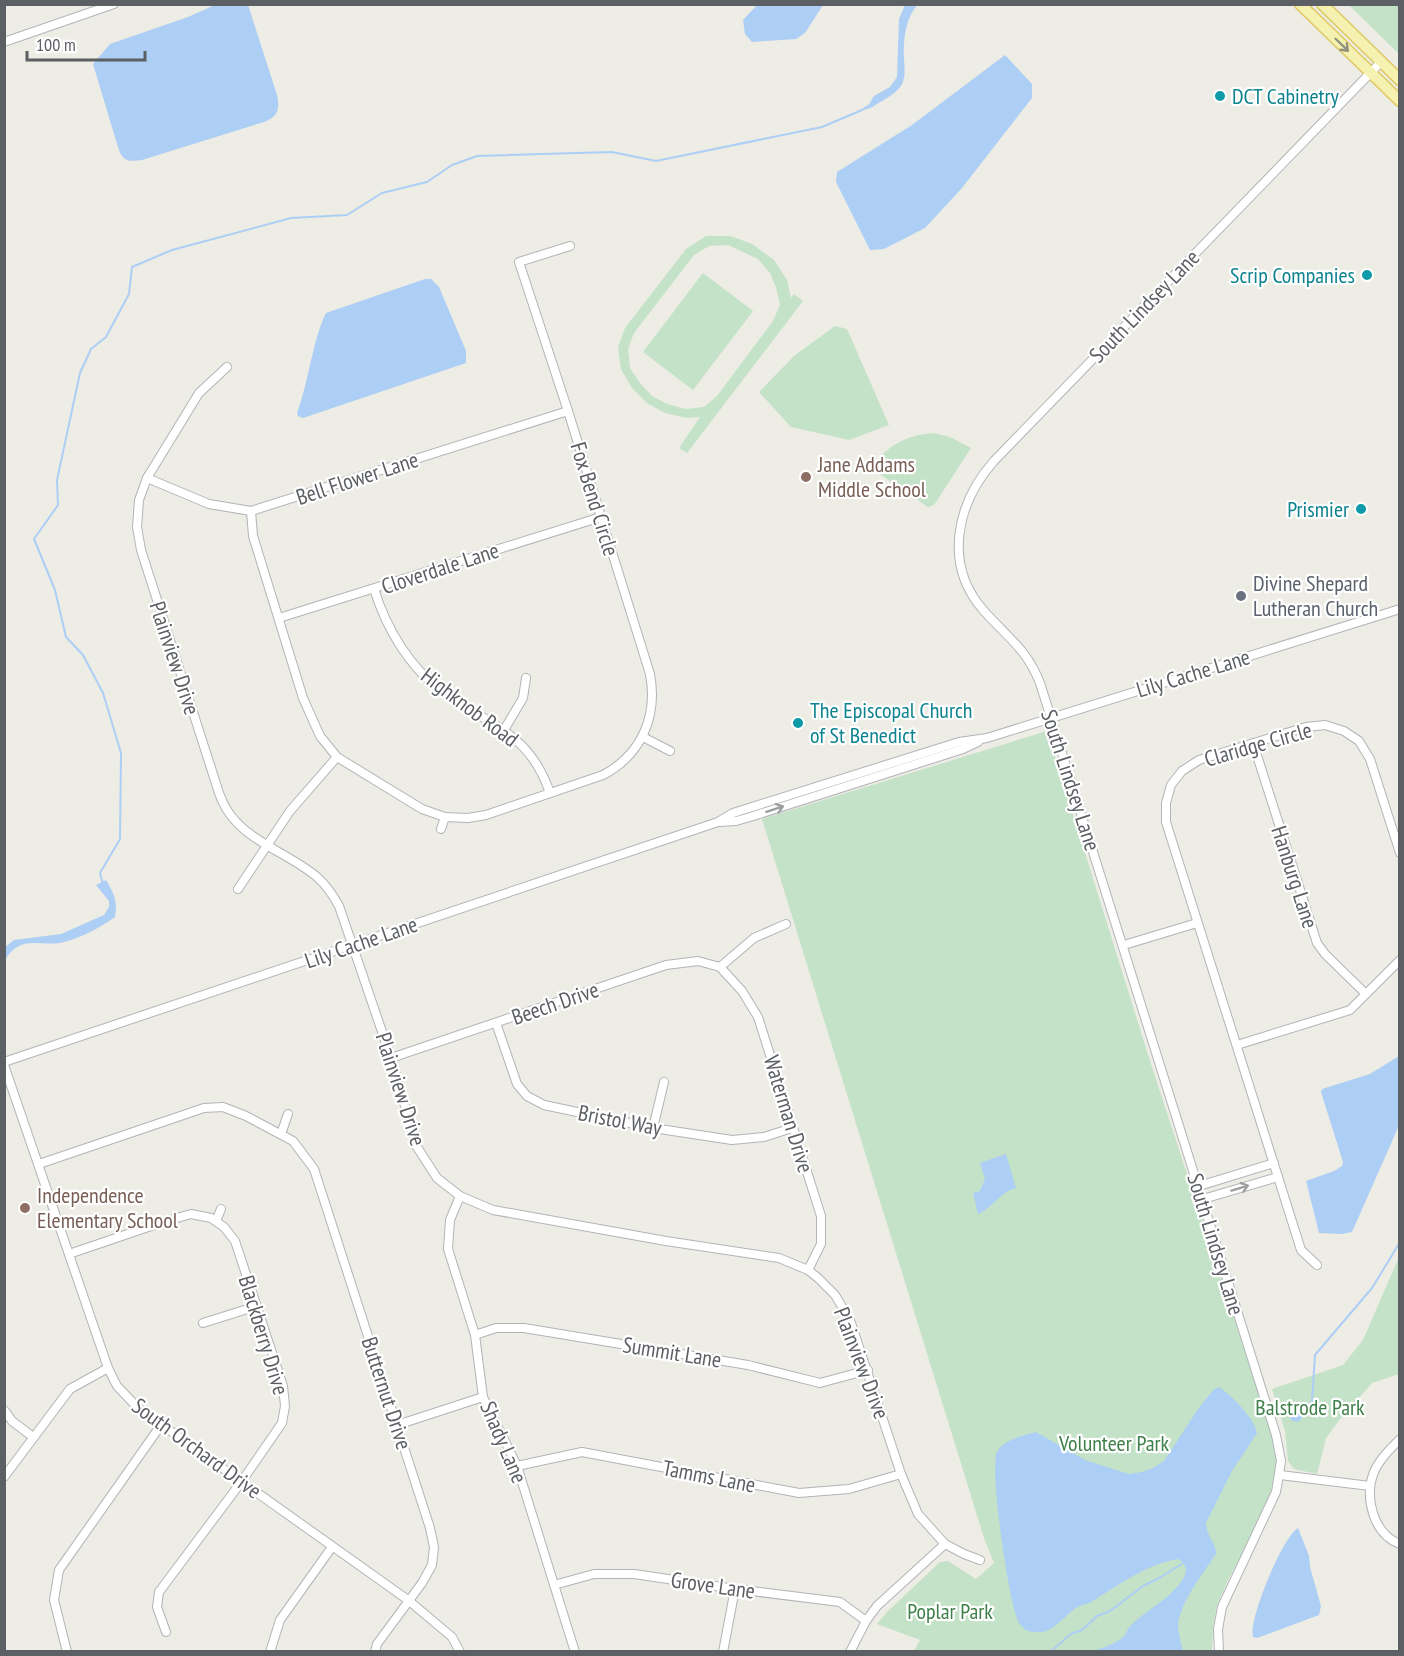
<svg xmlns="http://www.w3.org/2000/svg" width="1404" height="1656" viewBox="0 0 1404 1656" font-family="'PT Sans Narrow',sans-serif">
<rect width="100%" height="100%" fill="#edece5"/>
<g fill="#c4e2c7" fill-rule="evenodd">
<polygon points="1349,5 1399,5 1399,53 1398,53"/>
<path d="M706,236h25l21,8 22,16 13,20 4,18 3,-4 9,7 -116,152 -8,-5 21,-31 -13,1 -22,-5 -18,-10 -15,-15 -11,-19 -3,-22 7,-19 61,-79zM728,245l30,14 12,14 6,14 4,18 -7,16 -56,75 -13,11 -18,2 -19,-5 -15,-8 -12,-13 -10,-15 -2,-19 6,-16 60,-78 15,-9z"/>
<polygon points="703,273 753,311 693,390 643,352"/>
<polygon points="835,326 847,329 889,425 849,440 791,427 759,392 794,356"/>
<path d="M934,433l16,4 21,11 -37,57 -6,2 -57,-39c17,-23 35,-33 63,-35z"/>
<polygon points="1047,731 1150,1061 1280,1458 1276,1492 1229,1578 1217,1605 1213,1627 1212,1651 914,1651 920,1640 877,1624 887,1612 940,1562 948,1561 976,1579 994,1563 984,1538 762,819"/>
<polygon points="1399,1257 1399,1374 1372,1383 1340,1419 1326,1438 1317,1474 1294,1469 1288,1461 1285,1431 1272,1389 1343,1365 1363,1340"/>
</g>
<g fill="#adcef5">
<path d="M215,5h33l29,90c3,14 1,22 -13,27l-122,38c-14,2 -20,1 -24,-13l-25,-83 17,-20 78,-27z"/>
<polygon points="757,5 757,4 823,5 805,33 796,39 752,42 745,34 743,20"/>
<path d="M905,5h12c-9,12 -12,24 -13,39 -2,28 10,40 -22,57 -8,4 -10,8 -20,9l6,-4 6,-10 16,-9 7,-10 2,-58z"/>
<polygon points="1005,55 1032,84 1032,98 962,188 925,228 884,249 870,250 836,182 837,172 912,125"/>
<path d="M425,279h6l8,8 27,64v12l-163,55 -5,-2 -1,-3c12,-32 15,-71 29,-100z"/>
<path d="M106,880c8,13 12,22 9,37 -14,10 -34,21 -51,25 -23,6 -43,-9 -59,18v-13l9,-7 47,-6 43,-19 5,-8v-6l-13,-16z"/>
<polygon points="1399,1056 1400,1118 1397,1130 1352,1232 1342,1234 1319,1233 1306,1181 1334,1171 1342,1166 1343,1162 1321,1092 1322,1089 1370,1074"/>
<path d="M1006,1154l10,34c-16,4 -23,20 -38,26l-5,-21 7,-2 5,-12 -5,-16z"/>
<path d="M1219,1387c12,8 36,32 38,46l-25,38 -26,52c0,13 11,21 10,31 -12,18 -38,51 -38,73 1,8 3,17 5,24h-90c10,-3 21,-7 29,-13 4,-3 5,-8 8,-12 12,-13 55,-36 56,-56 0,-5 -4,-8 -7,-11 -32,5 -59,25 -86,42 -5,3 -12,4 -17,7 -13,9 -24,27 -42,24 -6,0 -12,-4 -15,-9 -10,-17 -30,-155 -22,-171 7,-13 26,-16 39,-20l49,28 44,14 13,-2 11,-4 11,-7 34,-52 16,-20z"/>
<polygon points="1312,1401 1313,1405 1300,1420 1297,1422 1291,1420 1289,1411 1294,1407 1299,1409"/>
<path d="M1298,1528l11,28 1,11 11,39 -2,9 -62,23 -4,-1c-5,-17 30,-101 45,-109z"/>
</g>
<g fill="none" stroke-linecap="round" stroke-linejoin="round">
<g stroke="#adcef5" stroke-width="2">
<polyline points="103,884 100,873 120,839 121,753 103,693 83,655 66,637 55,590 34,539 58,505 57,480 80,373 91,349 106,337 129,294 132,267 172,250 291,218 347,215 382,193 427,182 452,165 477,156 612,152 656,161 822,127 862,110 868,106"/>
<polyline points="1312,1401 1315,1355 1372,1288 1400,1242"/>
<polyline points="1050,1652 1071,1634 1082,1630 1097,1616 1110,1611 1143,1586 1161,1577 1183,1563"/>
</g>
<g stroke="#b2b4b8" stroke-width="10">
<g id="minor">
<polyline points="4,42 114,4"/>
<path d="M227,367l-28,26 -52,85 -8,22 -2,27 4,23 78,243c2,6 5,12 8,17 20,32 62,43 90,67 9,8 16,18 22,29l52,152 26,89 20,31 23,18 33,14 173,31 113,17 29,12 10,8 17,17 15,25 51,154 17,40 27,30 19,10 16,6"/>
<polyline points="147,478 209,504 251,511 568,411"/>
<path d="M251,511l2,25 50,162 17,38 17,21 85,52 23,8 23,1 18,-3 117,-40c38,-20 55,-58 47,-101l-82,-263 -49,-149 51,-16"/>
<path d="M374,589c13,41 34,76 68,103 7,5 16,10 24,15 42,26 67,37 84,86"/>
<polyline points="279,618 601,517"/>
<polyline points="504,730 523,698 526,678"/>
<polyline points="643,737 670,751"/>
<polyline points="1253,743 1317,943 1325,954 1366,994"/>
<polyline points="719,822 736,821 750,817 963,749 978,742"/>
<polyline points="441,829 445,817"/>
<polyline points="238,889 290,811 337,757"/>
<polyline points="1124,945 1197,923"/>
<polyline points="720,967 742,991 758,1017 821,1216 821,1244 808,1270"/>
<polyline points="720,967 754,938 786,924"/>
<polyline points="496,1023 517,1084 527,1096 544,1105 653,1128 732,1140 764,1137 792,1128"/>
<polyline points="1237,1045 1350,1010 1400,960"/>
<polyline points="391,1058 666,965 698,961 720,967"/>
<polyline points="4,1062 718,822 733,813 959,742 987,738 1400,609"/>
<polyline points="4,1065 108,1368 117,1386 138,1408 408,1600 452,1637 460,1652"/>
<polyline points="653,1128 664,1082"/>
<polyline points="281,1134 288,1114"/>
<polyline points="39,1164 204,1108 223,1107 246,1116 293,1141 314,1169 430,1528 434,1547 432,1565 422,1583 377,1644 375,1652"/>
<polyline points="1199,1186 1274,1163"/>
<polyline points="460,1196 450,1220 448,1249 475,1335 483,1397 517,1466 575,1652"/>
<polyline points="1203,1199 1278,1177"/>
<polyline points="216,1221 221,1209"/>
<polyline points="69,1254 163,1222 191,1214 211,1218 224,1227 235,1241 283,1386 285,1406 282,1423 242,1481 159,1592 157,1607 166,1632"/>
<polyline points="1317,1265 1301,1250 1166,822 1166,803 1171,785 1182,771 1199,760 1306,727 1325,725 1344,731 1359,741 1370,759 1400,853"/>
<polyline points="203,1323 257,1306"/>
<polyline points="475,1335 496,1328 524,1328 748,1365 820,1383 868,1370"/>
<polyline points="5,1411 12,1421 33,1437"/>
<polyline points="397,1425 483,1397"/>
<path d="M1400,1439c-10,10 -21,21 -26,33 -10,25 -1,62 26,72"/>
<polyline points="517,1466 582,1452 799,1493 849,1489 901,1474"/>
<polyline points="1280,1475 1370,1486"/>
<polyline points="4,1477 70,1389 108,1368"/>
<polyline points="554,1585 594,1574 634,1574 735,1589 840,1602 866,1621"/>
<polyline points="67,1652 54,1600 59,1570 161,1425"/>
<polyline points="270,1652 280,1620 332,1547"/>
<polyline points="723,1652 735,1589"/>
<polyline points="850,1652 866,1621 877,1606 945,1544"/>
<path d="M1219,1652l-1,-23 4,-22 54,-115 5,-31 -5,-26 -236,-752c-14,-35 -32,-45 -56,-72 -41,-46 -28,-107 10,-150l387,-399"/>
</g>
</g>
<g stroke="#e0cb6a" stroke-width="13">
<g id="major">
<polyline points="1300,4 1400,101"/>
<polyline points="1322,4 1400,80"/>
</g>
</g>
<use href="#minor" stroke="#fff" stroke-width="8"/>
<use href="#major" stroke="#f5f1b1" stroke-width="10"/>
</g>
<defs><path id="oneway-shaft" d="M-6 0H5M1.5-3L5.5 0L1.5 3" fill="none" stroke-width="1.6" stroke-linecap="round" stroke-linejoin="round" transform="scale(1.5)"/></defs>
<use stroke="#92927e" href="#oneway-shaft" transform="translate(1342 45) rotate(44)"/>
<g stroke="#9d9fa1">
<use href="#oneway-shaft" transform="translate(775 809) rotate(-18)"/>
<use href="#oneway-shaft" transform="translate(1240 1188) rotate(-17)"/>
</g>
<g fill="#0f9aa8" stroke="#fff" stroke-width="2">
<circle cx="1220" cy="96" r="6"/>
<circle cx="1367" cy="275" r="6"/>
<circle cx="1361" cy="509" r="6"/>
<circle cx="798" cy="723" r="6"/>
</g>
<g fill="#8d6e63" stroke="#fff" stroke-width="2">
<circle cx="806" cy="477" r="6"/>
<circle cx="25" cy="1208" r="6"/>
</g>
<circle fill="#6b7280" stroke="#fff" stroke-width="2" cx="1241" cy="596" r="6"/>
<g text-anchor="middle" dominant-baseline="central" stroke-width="4.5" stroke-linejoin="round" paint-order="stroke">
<g font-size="22" fill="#0d838f" stroke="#fff" text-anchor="start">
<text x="1232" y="96">DCT Cabinetry</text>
<text x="1355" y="275" text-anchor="end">Scrip Companies</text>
<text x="1349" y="509" text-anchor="end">Prismier</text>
<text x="810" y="710">The Episcopal Church<tspan x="810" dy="25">of St Benedict</tspan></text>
</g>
<g font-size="22" fill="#5c5f63" stroke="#fff">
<text transform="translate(1144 306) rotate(-46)">South Lindsey Lane</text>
<text transform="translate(357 478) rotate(-18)">Bell Flower Lane</text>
<text transform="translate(595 499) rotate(73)">Fox Bend Circle</text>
<text transform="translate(440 568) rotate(-18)">Cloverdale Lane</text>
<text transform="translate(175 658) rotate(72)">Plainview Drive</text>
<text transform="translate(1193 673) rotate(-17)">Lily Cache Lane</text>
<text transform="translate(470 707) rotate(37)">Highknob Road</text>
<text transform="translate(1258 744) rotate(-16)">Claridge Circle</text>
<text transform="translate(1071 780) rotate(72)">South Lindsey Lane</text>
<text transform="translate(1295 877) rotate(72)">Hanburg Lane</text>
<text transform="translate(361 942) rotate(-19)">Lily Cache Lane</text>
<text transform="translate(555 1003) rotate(-19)">Beech Drive</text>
<text transform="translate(401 1089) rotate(72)">Plainview Drive</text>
<text transform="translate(789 1114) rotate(73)">Waterman Drive</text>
<text transform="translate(620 1120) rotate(11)">Bristol Way</text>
<text transform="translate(1216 1244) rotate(73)">South Lindsey Lane</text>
<text transform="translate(264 1335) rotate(73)">Blackberry Drive</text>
<text transform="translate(672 1352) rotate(9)">Summit Lane</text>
<text transform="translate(862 1363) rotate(69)">Plainview Drive</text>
<text transform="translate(387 1393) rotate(72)">Butternut Drive</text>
<text transform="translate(504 1442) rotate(67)">Shady Lane</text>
<text transform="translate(197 1448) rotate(36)">South Orchard Drive</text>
<text transform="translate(709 1476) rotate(11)">Tamms Lane</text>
<text transform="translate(713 1585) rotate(8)">Grove Lane</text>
</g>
<g font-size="22" fill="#785e54" stroke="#fff" text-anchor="start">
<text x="818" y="464">Jane Addams<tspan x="818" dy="25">Middle School</tspan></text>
<text x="37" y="1195">Independence<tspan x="37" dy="25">Elementary School</tspan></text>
</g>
<g font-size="22" fill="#5b616d" stroke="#fff" text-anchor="start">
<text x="1253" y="583">Divine Shepard<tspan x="1253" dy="25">Lutheran Church</tspan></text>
</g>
<g font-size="22" fill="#3f7f49" stroke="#fff">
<text x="1310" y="1407">Balstrode Park</text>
<text x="1114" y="1443">Volunteer Park</text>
<text x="950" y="1611">Poplar Park</text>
</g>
</g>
<rect width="1404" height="1656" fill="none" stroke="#5c5f63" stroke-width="12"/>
<path d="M27 51v9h118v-9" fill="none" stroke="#5c5f63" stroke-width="3"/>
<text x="36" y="51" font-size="18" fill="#5c5f63" stroke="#ffffff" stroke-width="4.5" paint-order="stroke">100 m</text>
</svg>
